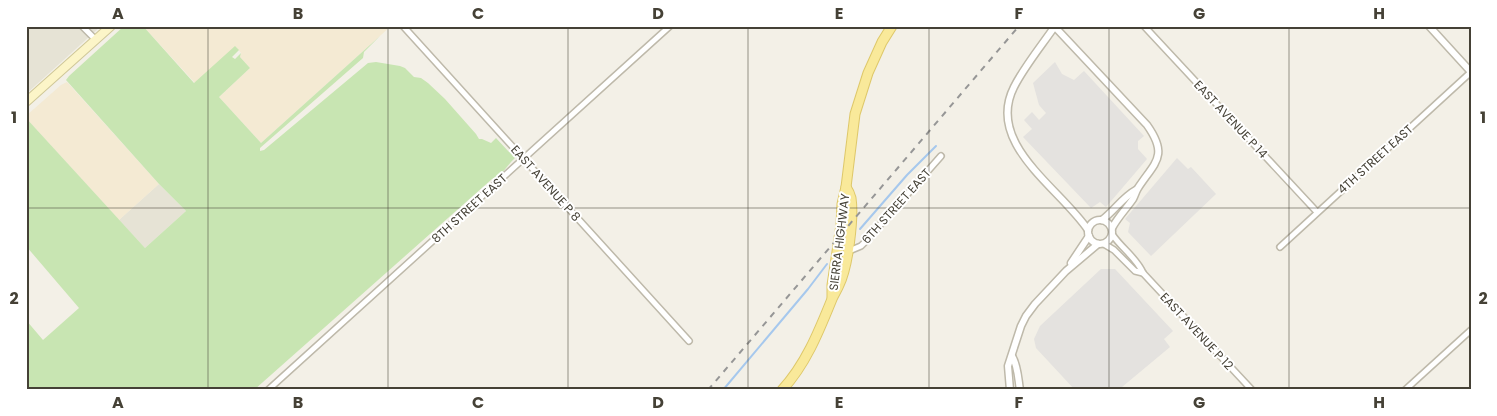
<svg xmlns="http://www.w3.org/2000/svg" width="1497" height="416" viewBox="0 0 1497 416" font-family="Poppins,sans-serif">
<rect width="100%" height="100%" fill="#f3f0e7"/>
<g fill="#e6e3d5">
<polygon points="26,26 101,26 26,94"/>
<polygon points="159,184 186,211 145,248 119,220"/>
</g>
<g fill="#f4ead3">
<polygon points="143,26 391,26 261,143 219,97 250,68 240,57 241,53 236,47 195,83"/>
<polygon points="67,82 159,184 119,220 26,118 26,116 61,85"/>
</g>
<path fill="#c8e5b2" d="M124,26h19l51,57 41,-37 4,4 -7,7 3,2 6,-6 -1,4 10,11 -31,29 42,46 119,-107 -16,16 -1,6 -103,90v3l4,-1 104,-87 8,-1 24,4 5,2 9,9 7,1 7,5 17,16 31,35 3,5h3l9,4 5,-5 13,14h4l3,5c-9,8 -12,17 -24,22l-238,211h-228v-70l17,20 36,-32 -53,-62v-128l119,130 41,-37 -27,-27 -93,-104 3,-4z"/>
<g fill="#e4e2df">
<polygon points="1055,62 1062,74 1074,80 1084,71 1144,136 1138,141 1138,149 1147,159 1106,207 1100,202 1091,208 1023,137 1032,129 1024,120 1032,112 1039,120 1046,113 1039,105 1033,83"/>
<polygon points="1177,158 1188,169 1191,167 1216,194 1151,256 1128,232 1130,223 1125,219"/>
<polygon points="1101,269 1115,269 1173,331 1164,339 1170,347 1122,387 1124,390 1075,390 1036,348 1034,339 1040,326"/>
</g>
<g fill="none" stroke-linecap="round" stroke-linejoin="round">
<g stroke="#a6c8ed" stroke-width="2">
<polyline points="860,229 907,175 936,146"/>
<polyline points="723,390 808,289 827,264"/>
</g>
<g stroke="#beb9aa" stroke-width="8">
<g id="minor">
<polyline points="82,26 96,40"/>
<polyline points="403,26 689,341"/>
<polyline points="1144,26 1317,212"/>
<path d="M1112,234c9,14 25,24 31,39l109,117"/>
<polyline points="1104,244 1114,250 1135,271 1143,273"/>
<polyline points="1280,247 1471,72"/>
<polyline points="849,251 861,246 865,242 941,156"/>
<polyline points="268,390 670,26"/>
<polyline points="1405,390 1471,330"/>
</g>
</g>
<g stroke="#beb9aa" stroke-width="9">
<g id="tertiary">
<path d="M1055,26c-13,19 -31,41 -41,61 -29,57 46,101 74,143"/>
<polyline points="1429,26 1471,72"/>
<path d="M1055,27l92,98c22,31 8,37 -9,63 -2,3 -3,7 -5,11 -7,10 -15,18 -21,29"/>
<circle cx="1100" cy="232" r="12"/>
<path d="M1102,220c12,-9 21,-23 34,-30"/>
<polyline points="1071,263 1089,236"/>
<path d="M1012,356c6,10 6,22 8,34"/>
<polyline points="1010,390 1008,366 1021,326 1026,316 1035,304 1066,271 1098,244"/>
</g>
</g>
<g stroke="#d0c898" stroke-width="10">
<polyline id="secondary" points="26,102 111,26"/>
</g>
<g stroke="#dec86a" stroke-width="11">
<g id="primary">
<polyline points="832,297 832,285 841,225 842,204 846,187 855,114 868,73 882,42 892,26"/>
<path d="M782,390c24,-26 37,-59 50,-91 2,-5 5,-9 7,-14 9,-18 15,-67 12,-87 -1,-4 -3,-8 -5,-11"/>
</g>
</g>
<use href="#minor" stroke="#fff" stroke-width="5"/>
<use href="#tertiary" stroke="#fff" stroke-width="6"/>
<use href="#secondary" stroke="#fcf5c8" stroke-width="8"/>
<use href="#primary" stroke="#f9e99a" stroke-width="9"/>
<polyline stroke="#969696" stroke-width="2" stroke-dasharray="6 6" stroke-linecap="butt" points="708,390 1019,26"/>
</g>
<path fill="none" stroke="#454136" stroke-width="1" stroke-opacity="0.55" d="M208,26v364M388,26v364M568,26v364M748,26v364M929,26v364M1109,26v364M1289,26v364M26,208h1445"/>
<g text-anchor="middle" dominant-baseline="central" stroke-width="4" stroke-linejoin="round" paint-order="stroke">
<g font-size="12" fill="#454136" stroke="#fff">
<text transform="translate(1231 119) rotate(47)">EAST AVENUE P 14</text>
<text transform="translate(1375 159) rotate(-42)">4TH STREET EAST</text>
<text transform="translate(546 183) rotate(48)">EAST AVENUE P 8</text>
<text transform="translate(896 206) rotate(-48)">6TH STREET EAST</text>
<text transform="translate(469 208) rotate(-42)">8TH STREET EAST</text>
<text transform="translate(839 242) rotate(-83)">SIERRA HIGHWAY</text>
<text transform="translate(1197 331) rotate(47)">EAST AVENUE P 12</text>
</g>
</g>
<rect width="1497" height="416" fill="none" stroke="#ffffff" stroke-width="55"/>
<rect x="28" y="28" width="1442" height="360" fill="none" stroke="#454136" stroke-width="2"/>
<g font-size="16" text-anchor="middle" font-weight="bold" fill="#454136">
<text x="118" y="19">A</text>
<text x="298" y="19">B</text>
<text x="478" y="19">C</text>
<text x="658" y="19">D</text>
<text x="839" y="19">E</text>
<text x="1019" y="19">F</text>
<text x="1199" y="19">G</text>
<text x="1379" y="19">H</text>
<text x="14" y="123">1</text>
<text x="1483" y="123">1</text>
<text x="14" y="304">2</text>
<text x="1483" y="304">2</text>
<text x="118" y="408">A</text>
<text x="298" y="408">B</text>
<text x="478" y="408">C</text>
<text x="658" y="408">D</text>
<text x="839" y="408">E</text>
<text x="1019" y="408">F</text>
<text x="1199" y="408">G</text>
<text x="1379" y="408">H</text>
</g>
</svg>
